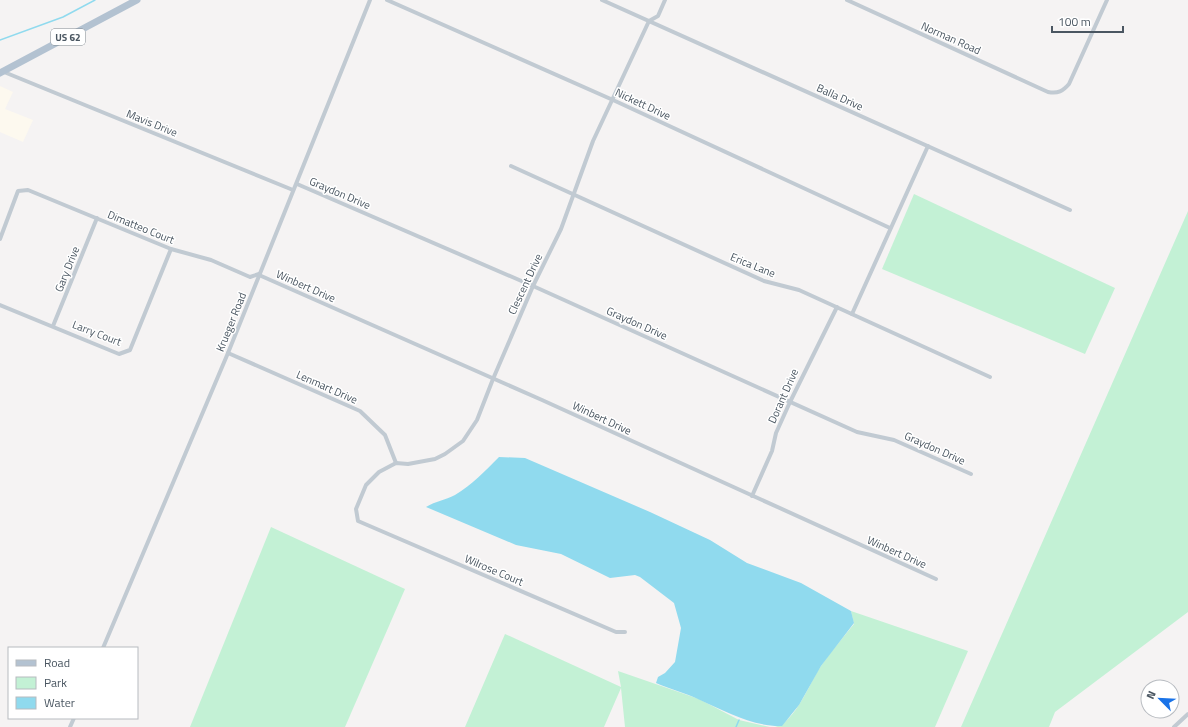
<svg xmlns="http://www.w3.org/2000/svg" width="1188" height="727" viewBox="0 0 1188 727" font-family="'Titillium Web',sans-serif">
<rect width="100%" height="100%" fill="#f5f3f3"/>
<polygon fill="#fdf9ef" points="0,86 13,92 5,109 33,120 23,142 0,132"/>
<g fill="#c3f1d5">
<polygon points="914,194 1115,288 1085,354 882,269"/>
<polygon points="1188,211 1188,612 1055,712 1049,727 961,727"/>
<polygon points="271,527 405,589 345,727 190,727"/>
<path d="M851,611l117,40 -33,76h-160c20,-4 35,-45 46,-61 10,-15 22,-28 33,-42z"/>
<polygon points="505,634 621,687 618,671 699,699 739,720 770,727 625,727 621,688 604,727 465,727"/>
</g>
<path fill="#90daee" d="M499,457l26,1 125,54 60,28 37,23 54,20 50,28 3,12 -33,43 -22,39 -17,21c-29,1 -57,-15 -82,-26 -14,-7 -30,-11 -44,-17l2,-6 7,-4 10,-11 6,-34 -7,-25 -34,-26 -5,-2 -25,3 -49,-24 -45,-9 -90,-38c10,-6 19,-7 29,-12 17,-10 30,-24 44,-38z"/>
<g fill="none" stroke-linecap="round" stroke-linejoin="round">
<g stroke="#90daee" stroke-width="1.5">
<polyline points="0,40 63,17 95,0"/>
<polyline points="736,727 739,720"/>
</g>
<g stroke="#c1cad2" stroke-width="4">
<polyline points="387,0 613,100 890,228"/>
<polyline points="602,0 1070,210"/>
<path d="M847,0l201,92c10,2 15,-1 21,-8l38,-84"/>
<polyline points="4,72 293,190"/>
<polyline points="511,166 764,281 799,290 990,377"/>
<polyline points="297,184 533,286 857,432 894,440 971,474"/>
<polyline points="0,239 18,191 28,190 171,249 211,260 250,277 259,274"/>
<polyline points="259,275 542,400 936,579"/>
<polyline points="0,305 119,354 130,350 171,249"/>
<polyline points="852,314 928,146"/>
<polyline points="53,326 97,218"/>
<polyline points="228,353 360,411 385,435 396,463"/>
<polyline points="752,496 772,451 776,433 790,402 837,307"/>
<polyline points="625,632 616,632 358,521 356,509 366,485 379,472 396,463 408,464 435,459 445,454 463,441 477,420 493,379 533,286 561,229 593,141 649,21 658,16 665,0"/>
<polyline points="103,648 228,353 370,0"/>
<polyline points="70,727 74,718"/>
<polyline points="1174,727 1188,714"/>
</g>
<polyline stroke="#b3c2d1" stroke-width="7" points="0,73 137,0"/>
</g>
<g text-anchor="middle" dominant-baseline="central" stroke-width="3" stroke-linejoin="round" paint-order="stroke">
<rect fill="#fff" stroke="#808990" stroke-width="1" x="51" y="29" width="34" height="16" rx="3"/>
<g font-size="10" font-weight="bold" fill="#4a5661">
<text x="68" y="37">US 62</text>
</g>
<g font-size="11" fill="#4a5661" stroke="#fff">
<text transform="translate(951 38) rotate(24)">Norman Road</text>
<text transform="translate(840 97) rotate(24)">Balla Drive</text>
<text transform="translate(643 104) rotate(25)">Nickett Drive</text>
<text transform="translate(152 123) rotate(22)">Mavis Drive</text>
<text transform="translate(340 193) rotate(23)">Graydon Drive</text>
<text transform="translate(141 227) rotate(22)">Dimatteo Court</text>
<text transform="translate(753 265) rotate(22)">Erica Lane</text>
<text transform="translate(67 269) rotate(-68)">Gary Drive</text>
<text transform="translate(525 284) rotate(-65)">Clescent Drive</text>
<text transform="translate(306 286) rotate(24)">Winbert Drive</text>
<text transform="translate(231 322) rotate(-68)">Krueger Road</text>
<text transform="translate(637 323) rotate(24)">Graydon Drive</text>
<text transform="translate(97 333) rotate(21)">Larry Court</text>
<text transform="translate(327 387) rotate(24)">Lenmart Drive</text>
<text transform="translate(783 396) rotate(-66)">Dorant Drive</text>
<text transform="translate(602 418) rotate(25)">Winbert Drive</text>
<text transform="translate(935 448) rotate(24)">Graydon Drive</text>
<text transform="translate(897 552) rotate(24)">Winbert Drive</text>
<text transform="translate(494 570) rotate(23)">Wilrose Court</text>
</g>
</g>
<rect x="8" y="647" width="130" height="72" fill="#ffffff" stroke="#b7bbc0"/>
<rect x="16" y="660" width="20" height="6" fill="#b3c2d1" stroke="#b7bbc0"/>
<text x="44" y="667" font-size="12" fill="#4a5661">Road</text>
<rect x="16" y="677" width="20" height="12" fill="#c3f1d5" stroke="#b7bbc0"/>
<text x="44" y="687" font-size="12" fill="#4a5661">Park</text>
<rect x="16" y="697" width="20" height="12" fill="#90daee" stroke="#b7bbc0"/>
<text x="44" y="707" font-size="12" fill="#4a5661">Water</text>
<g transform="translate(1160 699) rotate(294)"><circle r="19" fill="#ffffff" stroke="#b7bbc0"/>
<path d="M0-3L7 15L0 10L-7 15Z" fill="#1a73e8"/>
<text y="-6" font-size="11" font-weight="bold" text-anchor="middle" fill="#4a5661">N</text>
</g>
<path d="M1052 26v6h71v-6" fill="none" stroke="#4a5661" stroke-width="2"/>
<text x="1058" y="26" font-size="12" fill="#4a5661" stroke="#ffffff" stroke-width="3" paint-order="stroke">100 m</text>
</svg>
